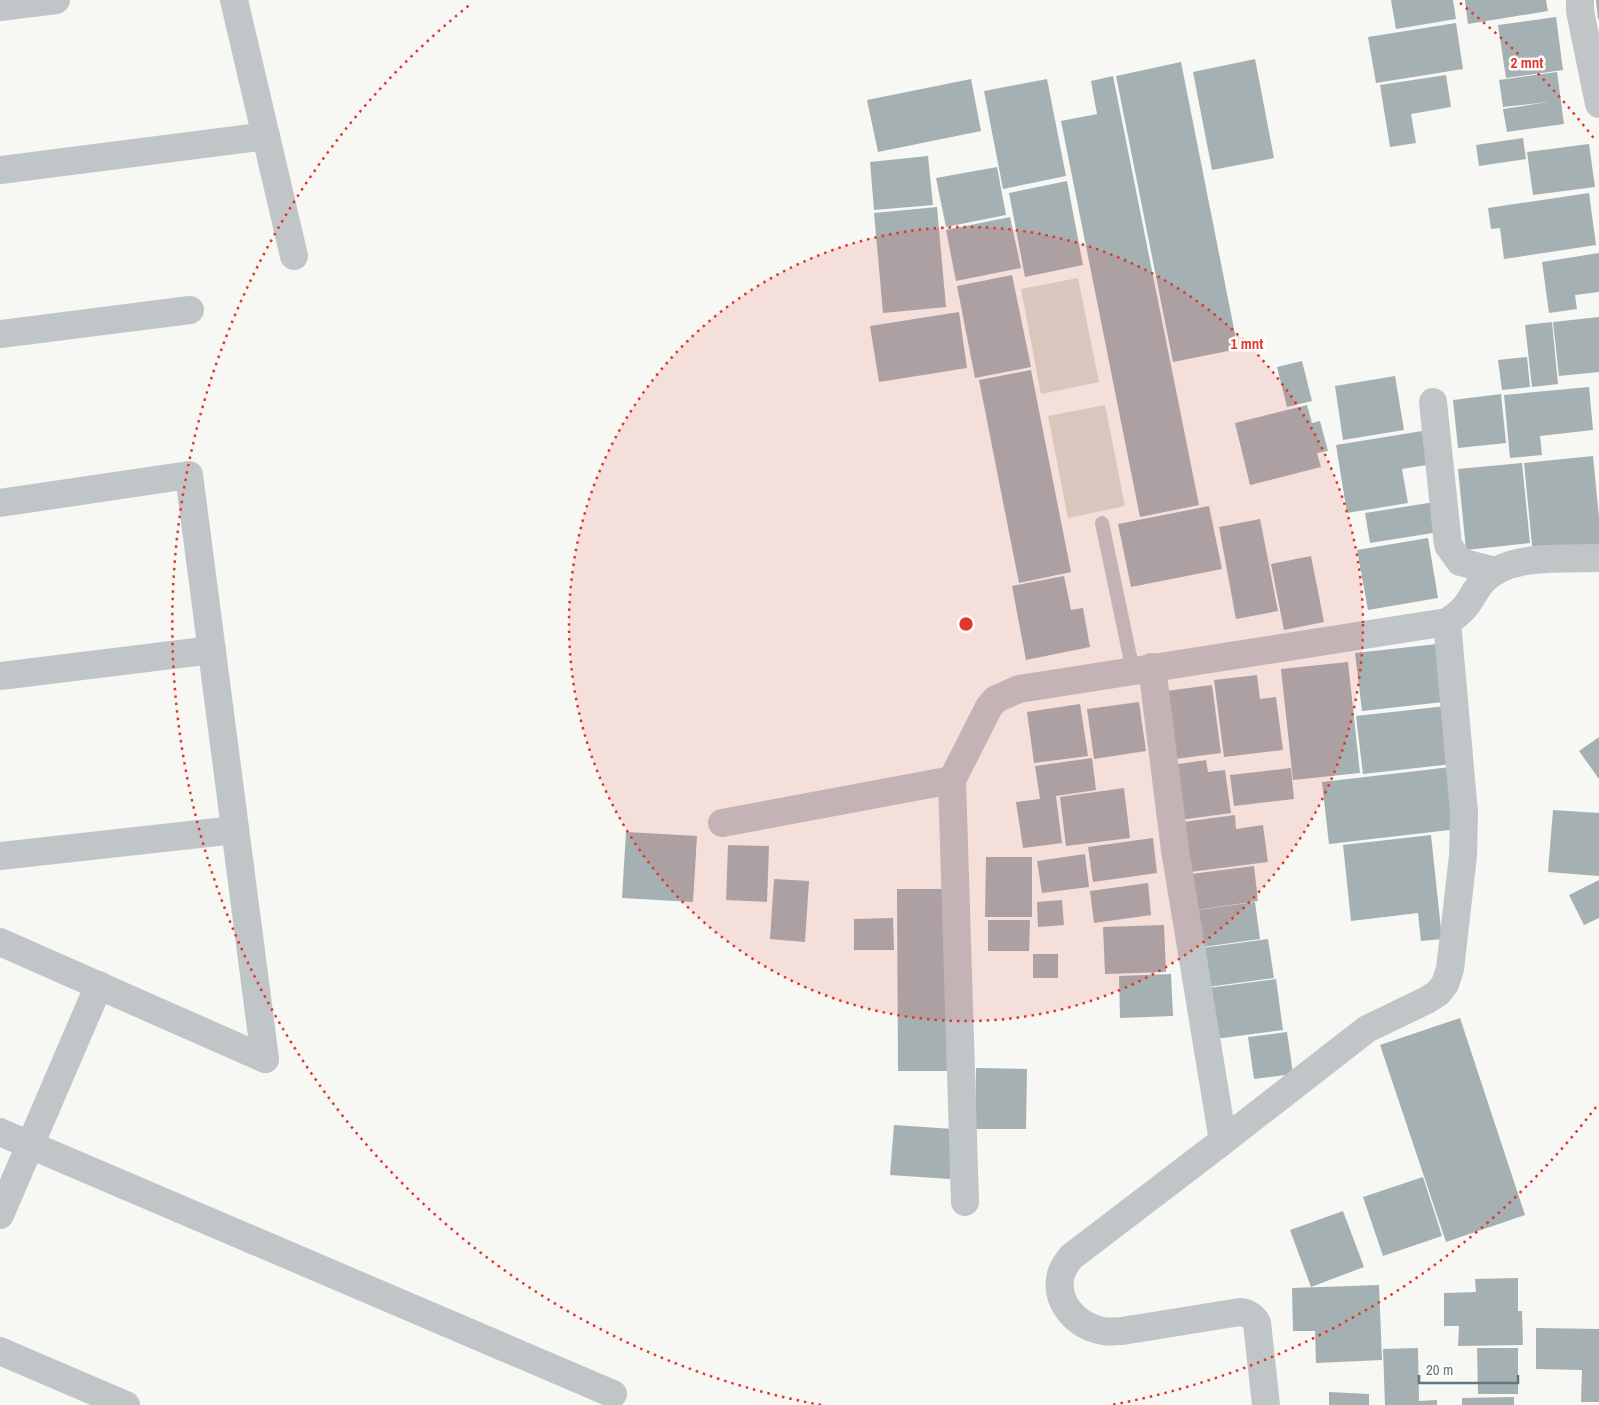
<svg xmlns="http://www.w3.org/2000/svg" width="1599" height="1405" viewBox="0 0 1599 1405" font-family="'Archivo Narrow',sans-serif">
<rect width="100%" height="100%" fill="#f7f7f4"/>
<g fill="#d8dcd3">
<polygon points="1078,278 1099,382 1041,394 1021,289"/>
<polygon points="1105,405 1125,506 1068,518 1048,416"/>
</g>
<g fill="#a5b0b3">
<polygon points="1391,0 1453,0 1456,19 1396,29"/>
<polygon points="1465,0 1546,0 1548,11 1468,24"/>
<polygon points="1596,0 1599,0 1599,19 1598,19"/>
<polygon points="1556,17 1563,70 1506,78 1498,25"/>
<polygon points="1456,23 1463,69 1376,83 1368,37"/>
<polygon points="1255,59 1274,158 1212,170 1193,72"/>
<polygon points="1181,62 1238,349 1173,362 1116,76"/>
<polygon points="1557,72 1564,124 1507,132 1503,109 1548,102 1503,107 1499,80"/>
<polygon points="1446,75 1451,107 1411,114 1416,143 1390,147 1380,85"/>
<polygon points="1113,76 1199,505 1140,517 1061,121 1097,114 1091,81"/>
<polygon points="971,79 981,131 878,152 867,100"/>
<polygon points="1047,79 1066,176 1003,189 984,91"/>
<polygon points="1523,138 1526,159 1479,166 1476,145"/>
<polygon points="1589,144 1595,187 1533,195 1527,152"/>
<polygon points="928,156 933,205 874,210 870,162"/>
<polygon points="997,167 1006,215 946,227 936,178"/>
<polygon points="1067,181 1083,265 1025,277 1009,193"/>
<polygon points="1589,193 1596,245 1504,259 1500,228 1491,229 1488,208"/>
<polygon points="937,207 946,307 883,313 874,213"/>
<polygon points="1010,217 1021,268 956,281 946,230"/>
<polygon points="1599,253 1599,292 1575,295 1577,309 1549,313 1542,262"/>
<polygon points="1012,275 1031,367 975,378 957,286"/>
<polygon points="959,312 967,368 879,382 870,326"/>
<polygon points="1599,317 1599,372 1559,376 1553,322"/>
<polygon points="1552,322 1558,384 1532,387 1525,325"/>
<polygon points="1527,357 1530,387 1502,390 1498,360"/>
<polygon points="1302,361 1312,401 1287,407 1277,367"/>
<polygon points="1031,370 1071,572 1019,583 979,380"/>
<polygon points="1395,376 1404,430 1343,440 1335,386"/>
<polygon points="1589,387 1593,430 1540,436 1542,455 1510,458 1504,395"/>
<polygon points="1501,394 1506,443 1458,448 1453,400"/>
<polygon points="1307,405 1312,423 1320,421 1328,451 1317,453 1321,467 1250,485 1235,423"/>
<polygon points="1422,431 1427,465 1402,469 1408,503 1347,513 1336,445"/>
<polygon points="1593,456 1599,517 1599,548 1533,555 1524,463"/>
<polygon points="1522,463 1530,543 1466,550 1458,469"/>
<polygon points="1435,502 1439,532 1370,543 1365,513"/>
<polygon points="1209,506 1222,569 1131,587 1118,524"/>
<polygon points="1260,519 1278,611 1236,619 1219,527"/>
<polygon points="1428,538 1438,598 1368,610 1357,550"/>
<polygon points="1311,556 1324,622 1284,630 1271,564"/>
<polygon points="1064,576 1071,610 1083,608 1090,647 1026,660 1012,586"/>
<polygon points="1437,644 1443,702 1362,711 1355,653"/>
<polygon points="1348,662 1360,773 1293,780 1281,669"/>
<polygon points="1257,675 1260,699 1276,697 1283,750 1224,757 1214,680"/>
<polygon points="1212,685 1221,753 1175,759 1166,691"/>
<polygon points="1139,702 1146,751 1094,759 1087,709"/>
<polygon points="1080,704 1088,756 1034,763 1027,712"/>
<polygon points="1446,706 1452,764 1363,774 1356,716"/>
<polygon points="1599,737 1599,779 1579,751"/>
<polygon points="1092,758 1096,790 1056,796 1062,843 1023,848 1016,802 1040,799 1035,766"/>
<polygon points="1206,760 1208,772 1225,770 1231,813 1180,820 1172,765"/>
<polygon points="1451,767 1458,829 1329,844 1322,782"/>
<polygon points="1291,768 1294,799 1234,806 1230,775"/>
<polygon points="1124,788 1130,838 1066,846 1060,797"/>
<polygon points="1553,810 1599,813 1599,876 1548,872"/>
<polygon points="1235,815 1236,829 1263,825 1268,862 1182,873 1176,823"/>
<polygon points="626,832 697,836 693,902 622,898"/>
<polygon points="1431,835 1442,939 1421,941 1418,913 1351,921 1343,845"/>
<polygon points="1153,838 1157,873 1093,882 1088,847"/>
<polygon points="728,845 769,846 767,902 726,900"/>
<polygon points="1085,854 1089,887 1042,893 1037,861"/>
<polygon points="986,857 1032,857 1032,917 985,917"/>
<polygon points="1254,866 1258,901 1196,910 1191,874"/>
<polygon points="774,879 809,881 805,942 770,939"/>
<polygon points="1599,880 1599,918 1584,925 1569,895"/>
<polygon points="1148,883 1151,915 1094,923 1090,891"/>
<polygon points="897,889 946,889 947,1071 898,1071"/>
<polygon points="1062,900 1064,925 1038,927 1037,902"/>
<polygon points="1255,902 1260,939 1203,947 1198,910"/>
<polygon points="893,918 894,950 854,950 854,919"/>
<polygon points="988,920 1030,920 1029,951 988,951"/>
<polygon points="1164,925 1166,972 1105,974 1103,927"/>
<polygon points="1268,939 1274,978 1207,987 1202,948"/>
<rect x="1033" y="954" width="25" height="24"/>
<polygon points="1171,974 1173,1016 1120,1018 1119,976"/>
<polygon points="1276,979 1283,1030 1215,1039 1208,988"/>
<polygon points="1460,1018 1525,1215 1446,1242 1380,1045"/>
<polygon points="1287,1032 1293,1074 1254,1079 1248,1037"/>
<polygon points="976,1068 1027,1069 1026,1129 975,1129"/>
<polygon points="894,1125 953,1129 950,1179 890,1175"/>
<polygon points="1423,1177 1442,1236 1383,1256 1363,1197"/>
<polygon points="1343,1211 1364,1267 1311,1287 1290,1230"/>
<polygon points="1518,1278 1518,1311 1522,1311 1523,1345 1458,1346 1459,1326 1444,1326 1444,1293 1476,1292 1475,1279"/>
<polygon points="1379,1285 1382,1360 1316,1363 1315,1331 1293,1331 1292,1288"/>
<polygon points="1536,1328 1599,1329 1599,1402 1581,1402 1582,1370 1536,1369"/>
<polygon points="1418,1348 1419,1401 1437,1400 1437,1405 1385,1405 1383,1349"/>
<polygon points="1477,1348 1518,1348 1518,1394 1478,1394"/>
<polygon points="1329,1392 1369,1394 1369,1405 1329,1405"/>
<polygon points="1514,1397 1514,1405 1462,1405 1462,1398"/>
</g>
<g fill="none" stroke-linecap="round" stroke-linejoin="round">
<polyline stroke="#c0c5c8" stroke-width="14" points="1102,523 1133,671"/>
<g stroke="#c0c5c8" stroke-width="28">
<polyline points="234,0 294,256"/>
<polyline points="1580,0 1580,11 1599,104"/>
<polyline points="0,7 56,0"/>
<polyline points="0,170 266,136"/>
<polyline points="0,334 190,310"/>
<polyline points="1433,402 1448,545 1460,562 1496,571"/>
<polyline points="0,503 189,475 265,1059"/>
<polyline points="1152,667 1175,850 1223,1141 1367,1029 1427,1000 1438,993 1445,984 1450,969 1463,856 1464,813 1447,622"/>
<polyline points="0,676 212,650"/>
<polyline points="722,823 952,780"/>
<polyline points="0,856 235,830"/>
<polyline points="0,942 265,1059"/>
<polyline points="0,1132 613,1394"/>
<path d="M1223,1141l-152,116c-4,5 -8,11 -10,17 -7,28 15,52 42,57 6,1 13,0 19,0l118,-19c8,1 13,4 17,11l9,82"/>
<path d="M965,1202l-13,-422 37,-73 7,-8 23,-10 428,-67c6,-4 13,-9 18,-15 7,-8 11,-20 20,-28 26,-25 79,-20 114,-21"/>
<polyline points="0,1215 99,985"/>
<polyline points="0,1351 126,1405"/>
</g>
</g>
<circle cx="966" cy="624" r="397" fill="#e33528" fill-opacity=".12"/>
<g fill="none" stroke="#e33528" stroke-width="2.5" stroke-dasharray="2.5 5">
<circle cx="966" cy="624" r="397"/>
<path d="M1596 1107A794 794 0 0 1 1111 1405M821 1405A794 794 0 0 1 472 3M1460 3A794 794 0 0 1 1596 141"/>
</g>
<circle cx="966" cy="624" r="8" fill="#e33528" stroke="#fff" stroke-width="2.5"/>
<g font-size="15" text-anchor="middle" font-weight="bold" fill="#e33528" stroke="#fff" stroke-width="5" stroke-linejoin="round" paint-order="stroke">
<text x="1527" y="68">2 mnt</text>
<text x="1247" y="349">1 mnt</text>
</g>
<path d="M1419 1375v8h99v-8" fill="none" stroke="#62777f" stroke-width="2.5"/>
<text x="1426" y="1375" font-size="15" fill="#62777f" stroke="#ffffff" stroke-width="4" paint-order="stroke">20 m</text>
</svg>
